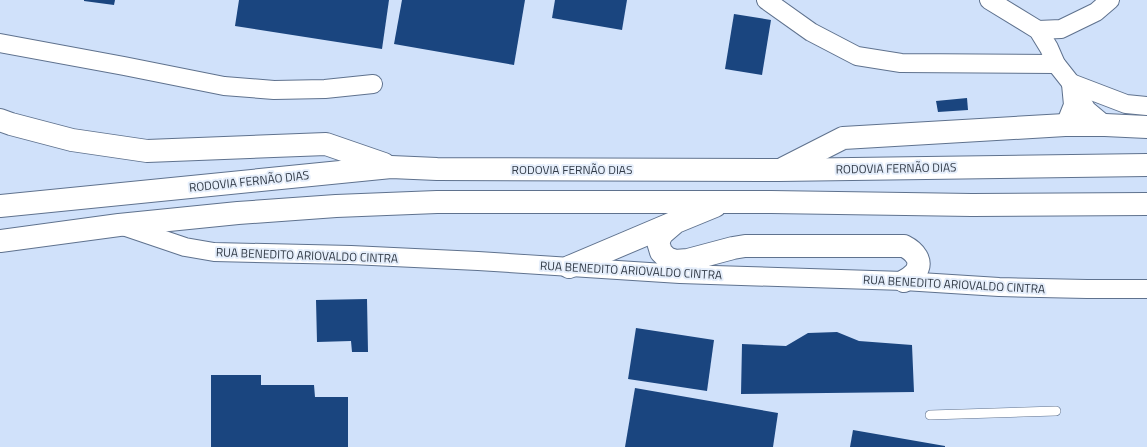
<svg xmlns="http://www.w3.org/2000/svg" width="1147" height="447" viewBox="0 0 1147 447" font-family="'Titillium Web',sans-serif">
<rect width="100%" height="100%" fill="#d0e1fa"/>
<g fill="#1a457f">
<polygon points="84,0 115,0 114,5 84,1"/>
<polygon points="239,0 389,0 382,49 235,26"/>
<polygon points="402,0 525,0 514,65 394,44"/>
<polygon points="555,0 627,0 622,30 552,18"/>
<polygon points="734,14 771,20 762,75 725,69"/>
<polygon points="967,98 968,110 938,112 936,101"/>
<polygon points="367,299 368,352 352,352 351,341 317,342 316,300"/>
<polygon points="636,328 714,340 707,391 628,379"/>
<polygon points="837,332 859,341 912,345 914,392 741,394 742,344 786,346 808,333"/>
<polygon points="211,375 261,375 261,385 314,385 315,397 348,397 348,447 211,447"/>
<polygon points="635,388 778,413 773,447 625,447"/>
<polygon points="853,430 945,446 945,447 850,447"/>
</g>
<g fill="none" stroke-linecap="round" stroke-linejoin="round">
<g stroke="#5f728e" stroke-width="10">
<polyline id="lane" points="930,415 1056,411"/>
</g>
<g stroke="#5f728e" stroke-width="20">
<g id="street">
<polyline points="766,0 811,32 857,56 901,63 1056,64"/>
<polyline points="989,0 1038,30 1049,48 1056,64 1071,83 1087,110 1105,125"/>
<polyline points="1038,30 1061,29 1096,12 1110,0"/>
<polyline points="0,43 124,66 224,86 274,90 325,89 373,84"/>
<polyline points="1071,83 1126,104 1147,106"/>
<polyline points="1065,125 1073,105 1071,84"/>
<polyline points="123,226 185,247 214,252 351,255 478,261 680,274 904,281 999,287 1087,289 1147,289"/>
</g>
</g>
<g stroke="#5f728e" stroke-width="24">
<g id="highway">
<polyline points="0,120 11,124 72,140 147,151 326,144 384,164"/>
<polyline points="784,168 843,138 1065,125 1105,125 1147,127"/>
<polyline points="0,206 391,167 437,169 779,170 1147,165"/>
<path d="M715,206l-39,16 -14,12 -4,8 3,10 6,6 8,3 13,-1 45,-12 12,-2h159c10,5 20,15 11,27 -3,3 -7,6 -11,8"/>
<polyline points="0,241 119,225 238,213 336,206 437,202 771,202 972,205 1147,204"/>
<polyline points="569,267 673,223"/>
</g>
</g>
<use href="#lane" stroke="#fff" stroke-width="9"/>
<use href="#street" stroke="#fff" stroke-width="18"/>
<use href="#highway" stroke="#fff" stroke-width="22"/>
</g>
<g text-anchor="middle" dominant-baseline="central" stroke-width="4" stroke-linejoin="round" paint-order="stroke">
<g font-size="12" fill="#323b47" stroke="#e5eefb">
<text transform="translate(896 168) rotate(-1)">RODOVIA FERNÃO DIAS</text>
<text x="572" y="169">RODOVIA FERNÃO DIAS</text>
<text transform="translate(249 181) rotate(-6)">RODOVIA FERNÃO DIAS</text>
<text transform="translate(307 255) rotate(2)">RUA BENEDITO ARIOVALDO CINTRA</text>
<text transform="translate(631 270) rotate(3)">RUA BENEDITO ARIOVALDO CINTRA</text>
<text transform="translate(954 284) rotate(3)">RUA BENEDITO ARIOVALDO CINTRA</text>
</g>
</g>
</svg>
